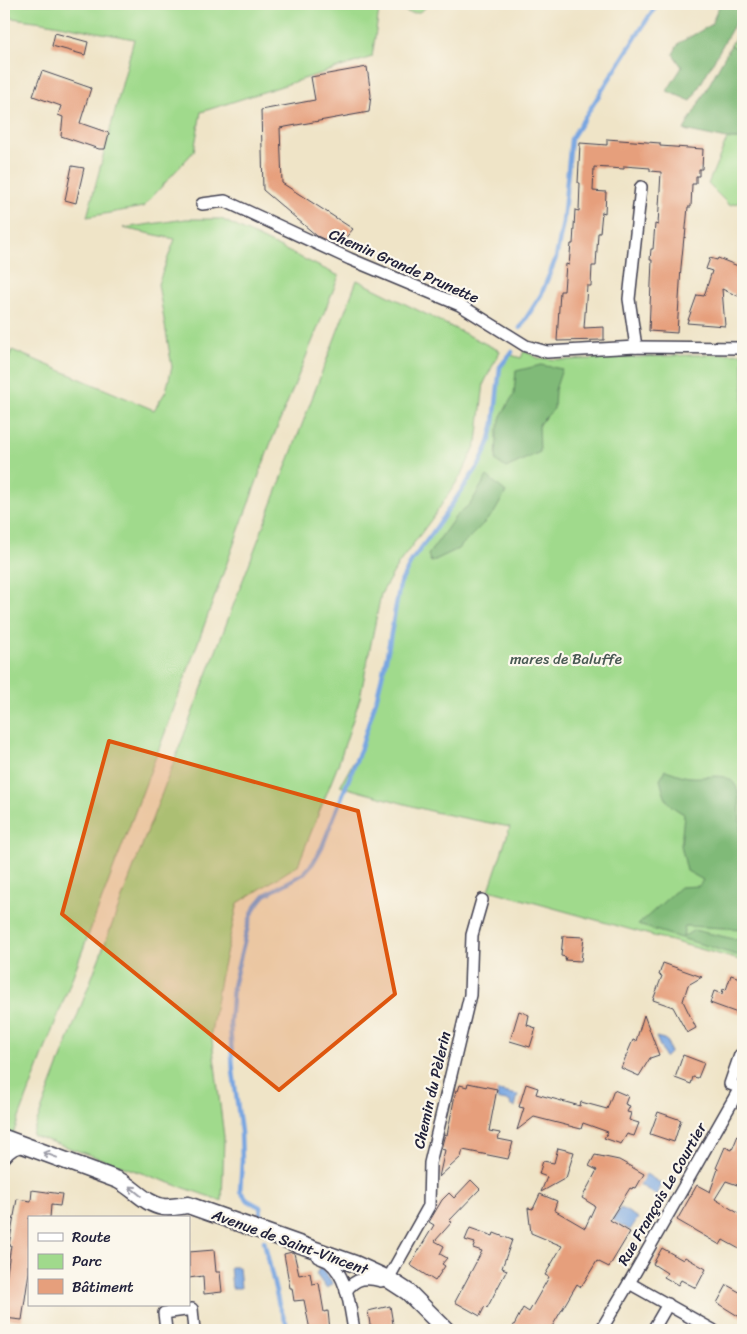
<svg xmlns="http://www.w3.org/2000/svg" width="747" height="1334" viewBox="0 0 747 1334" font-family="Sriracha,sans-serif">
<rect width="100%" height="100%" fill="#fbf7ec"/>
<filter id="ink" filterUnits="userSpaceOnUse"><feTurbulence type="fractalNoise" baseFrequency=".02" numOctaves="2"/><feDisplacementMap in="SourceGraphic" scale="10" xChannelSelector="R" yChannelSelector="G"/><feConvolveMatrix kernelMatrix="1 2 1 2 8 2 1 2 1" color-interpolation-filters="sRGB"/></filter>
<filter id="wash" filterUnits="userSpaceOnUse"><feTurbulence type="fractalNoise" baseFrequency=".0096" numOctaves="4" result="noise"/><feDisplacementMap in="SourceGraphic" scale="20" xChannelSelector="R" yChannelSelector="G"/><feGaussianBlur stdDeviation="1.12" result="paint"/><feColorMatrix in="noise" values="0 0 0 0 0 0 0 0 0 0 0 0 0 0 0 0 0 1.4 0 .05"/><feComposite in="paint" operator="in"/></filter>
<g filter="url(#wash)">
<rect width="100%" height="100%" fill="#efe4c7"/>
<g fill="#a0da8c" stroke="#617e64">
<polygon points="4,4 380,4 372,57 201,112 194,151 143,207 87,217 134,39 43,22 4,17"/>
<path d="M397,4h31c-7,12 -23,12 -31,0z"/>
<polygon points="743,24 743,52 731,45"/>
<polygon points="727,139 743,139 743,202 729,205 708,184"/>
<polygon points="186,219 221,219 339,276 270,445 166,730 13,1134 4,1130 4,373 12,350 154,410 166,391 172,367 158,284 175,239 123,228"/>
<polygon points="357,280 500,351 484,383 477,442 462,474 434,516 399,563 381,594 360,698 338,765 298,865 238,903 220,979 211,1033 224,1137 222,1201 32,1135"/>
<polygon points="524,351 538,358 564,360 743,353 743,961 489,890 510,827 434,812 340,786 361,748 377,697 387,655 400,584 412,560 431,535 479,465 489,443 494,423 500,367 511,355 521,358"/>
</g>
<g fill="#80ba78" stroke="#516e5a">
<polygon points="720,4 743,4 743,9 691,101 667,91 682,67 673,54 679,43 711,25"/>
<polygon points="731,45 743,52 743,139 727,139 684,130"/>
<polygon points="541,365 562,369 555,390 554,409 539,424 540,452 506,468 496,461 497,433 501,416 514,394 516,371"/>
<polygon points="487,476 506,492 494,513 458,549 431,562 428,555 456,516 471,503"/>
<path d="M665,770c8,2 18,7 26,7 19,2 43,-10 48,19 2,16 -1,31 4,46v87l-58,-3 -2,11 11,-7 49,11v16l-105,-32 42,-38 19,-1 4,-6 -16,-9 -6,-26 3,-31c-18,-10 -19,-14 -24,-35z"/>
</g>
<g fill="#78a6e1" stroke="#4d648e">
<polygon points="656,1037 664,1039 668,1042 670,1053 665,1058"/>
<polygon points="498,1091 518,1095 515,1107 510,1105 511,1102 497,1099"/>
<polygon points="646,1174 662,1184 656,1195 640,1185"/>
<polygon points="621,1208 638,1218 630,1230 613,1220"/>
<polygon points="230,1267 239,1267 241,1288 232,1288"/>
<polygon points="319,1269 323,1269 333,1284 326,1288 316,1274"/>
</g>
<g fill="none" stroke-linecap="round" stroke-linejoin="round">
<g stroke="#78a6e1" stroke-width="4.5">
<polyline points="520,328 541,295 556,258 563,222 571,139 657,4"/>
<polyline points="262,1222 260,1207 247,1200 240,1191 242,1161 241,1132 233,1071 230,1024 233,986 249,922 255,907 265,895 303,874 313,863 322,847 361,748 377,697 387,655 400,584 412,560 431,535 479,465 489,443 494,423 500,367 512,352"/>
<polyline points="264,1241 279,1305 289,1330"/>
</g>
</g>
<g id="blocks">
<g fill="#e69f7c">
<polygon points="55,33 88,42 85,55 52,46"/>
<polygon points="367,67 371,95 369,112 280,128 282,183 353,229 339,246 317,236 263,190 261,110 315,100 311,77"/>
<polygon points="42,71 91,88 80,123 109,133 105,149 99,149 61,136 63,117 58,115 61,106 33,96"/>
<polygon points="607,139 660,143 660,146 703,149 702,169 699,169 699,176 696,176 696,184 692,184 691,207 688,207 685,238 684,237 681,267 677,333 649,331 652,260 650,260 651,249 653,249 655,224 658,225 661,172 650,171 650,168 624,166 624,169 594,167 593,191 606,192 605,213 602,212 600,233 598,233 596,266 592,266 591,286 587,286 584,328 604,327 604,340 557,341 560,291 564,291 566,264 569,265 571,244 573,244 575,210 579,211 580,183 578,183 580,143 607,145"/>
<polygon points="72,166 84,168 76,203 65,200"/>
<polygon points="710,258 717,260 718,258 743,268 743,281 738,296 722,289 725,326 687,323 697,295 704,296 712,271 706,269"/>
<polygon points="563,936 584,937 581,961 565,960 566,957 561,956"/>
<polygon points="663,963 702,977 688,985 683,1001 696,1028 687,1033 673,1007 653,1000 662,976 659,975"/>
<polygon points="731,975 743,979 743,1015 710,1003 714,991 722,994 723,989 726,990"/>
<polygon points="519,1011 529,1015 527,1025 536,1028 530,1047 510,1041"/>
<polygon points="644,1015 659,1055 650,1058 639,1076 621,1068 633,1040 636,1041"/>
<polygon points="683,1055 704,1063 698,1078 693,1077 691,1084 675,1078"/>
<polygon points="468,1083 497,1089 489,1131 500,1133 498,1139 513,1142 508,1159 463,1150 461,1157 439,1177 445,1150 441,1149 445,1134 447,1135 456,1090 458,1091 460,1085 467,1087"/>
<polygon points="526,1084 538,1088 536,1094 580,1106 581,1102 607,1109 614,1090 628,1096 625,1104 630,1106 627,1112 631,1113 629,1120 639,1123 634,1136 627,1134 621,1144 604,1138 608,1132 583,1123 581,1129 534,1117 517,1130 524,1108 519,1107"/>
<polygon points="658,1112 681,1120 674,1142 650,1134"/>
<polygon points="743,1123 743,1187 726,1181 715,1199 743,1216 743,1251 723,1240 720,1245 677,1220 697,1185 710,1192 718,1169 716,1168 725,1147 732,1150"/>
<polygon points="558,1148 574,1152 566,1178 541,1192 547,1177 539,1174 543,1161 554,1163"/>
<polygon points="595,1155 619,1160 644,1174 636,1188 633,1187 632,1189 630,1188 610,1220 630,1232 609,1267 597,1261 581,1287 577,1284 550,1330 519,1330 513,1327 523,1308 529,1312 549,1277 545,1275 562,1246 531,1233 528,1208 533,1209 540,1194 557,1201 554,1210 585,1228 595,1206 582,1198 597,1170 589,1166"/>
<polygon points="471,1180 480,1189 449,1221 452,1222 435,1241 444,1246 440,1254 447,1258 442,1264 445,1266 435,1281 410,1265 434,1225 429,1222 442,1200 449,1193 454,1198"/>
<polygon points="32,1190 62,1194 60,1206 51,1205 50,1218 29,1218 29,1272 22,1320 4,1318 4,1287 5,1287 11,1245 9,1245 17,1199 31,1201"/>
<polygon points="470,1228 493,1236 494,1233 512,1240 502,1268 507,1270 487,1308 485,1306 480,1316 455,1302 482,1251 473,1248 475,1243 465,1240"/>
<polygon points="662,1248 683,1260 685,1257 706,1269 696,1288 681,1280 678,1285 664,1277 667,1273 653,1264"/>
<polygon points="214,1250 216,1272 220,1272 222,1292 204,1294 203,1276 189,1278 189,1252"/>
<polygon points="292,1252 294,1253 299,1275 310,1273 312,1284 319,1283 324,1312 328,1311 330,1330 310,1330 304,1300 294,1301 292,1288 290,1288 284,1254"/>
<polygon points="727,1285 743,1294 743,1319 717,1303"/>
<polygon points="390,1306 394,1330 373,1330 372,1325 370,1325 368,1311"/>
</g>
</g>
</g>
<g filter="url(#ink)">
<use href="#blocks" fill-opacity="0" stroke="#413f50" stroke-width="1"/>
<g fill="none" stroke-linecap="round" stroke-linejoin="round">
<g stroke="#413f50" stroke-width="14">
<g id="street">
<polyline points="202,204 225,201 350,259 460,305 526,346 547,352 636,347 743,348"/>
<polyline points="636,347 629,299 641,187"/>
<polyline points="740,1088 730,1084 740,1055"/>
<path d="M4,1158c6,-8 12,-11 22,-12"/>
<path d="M318,1257c4,2 8,3 11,5 19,15 21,47 25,68"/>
<polyline points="388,1279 429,1206 430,1163 470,995 472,935 482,900"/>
<path d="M346,1291c10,-14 21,-14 35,-10"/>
<polyline points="166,1330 164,1313 192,1309 194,1330"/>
<polyline points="601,1330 629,1283"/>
<polyline points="653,1330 668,1304"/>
<polyline points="713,1330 629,1283 740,1088 743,1089"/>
</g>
</g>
<g stroke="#413f50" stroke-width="19">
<path id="secondary" d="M4,1138l114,42c16,8 27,24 45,27 9,1 16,-1 25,-2l167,59 33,15 20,13 38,38"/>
</g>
<use href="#street" stroke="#fff" stroke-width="11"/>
<use href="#secondary" stroke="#fff" stroke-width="16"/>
</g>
<defs><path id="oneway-shaft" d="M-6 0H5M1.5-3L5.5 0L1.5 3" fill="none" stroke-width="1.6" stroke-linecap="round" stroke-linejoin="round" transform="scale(1.25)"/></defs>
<g stroke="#9c9ca7">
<use href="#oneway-shaft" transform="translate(50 1155) rotate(-160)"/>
<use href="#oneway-shaft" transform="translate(135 1191) rotate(-140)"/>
</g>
</g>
<path fill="#de560e" fill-opacity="0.2" stroke="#de560e" stroke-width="4" stroke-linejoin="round" d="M109,741l249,70 37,183 -116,96 -217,-176z"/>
<g text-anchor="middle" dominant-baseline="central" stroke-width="4.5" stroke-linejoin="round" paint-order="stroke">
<g font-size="15" fill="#22223b" stroke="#fbf7ec">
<text transform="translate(404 266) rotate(24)">Chemin Grande Prunette</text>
<text transform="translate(432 1090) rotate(-77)">Chemin du Pèlerin</text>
<text transform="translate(662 1194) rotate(-60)">Rue François Le Courtier</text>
<text transform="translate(290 1242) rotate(20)">Avenue de Saint-Vincent</text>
</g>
<g font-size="15" fill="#485953" stroke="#fbf7ec">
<text x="566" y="659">mares de Baluffe</text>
</g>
</g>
<rect width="747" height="1334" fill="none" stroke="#fbf7ec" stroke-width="20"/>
<rect x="28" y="1216" width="162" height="90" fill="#fbf7ec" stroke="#a4a2a5"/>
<rect x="38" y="1233" width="25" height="8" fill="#ffffff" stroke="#a4a2a5"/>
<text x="72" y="1242" font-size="15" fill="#22223b">Route</text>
<rect x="38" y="1254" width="25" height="15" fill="#a0da8c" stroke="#a4a2a5"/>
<text x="72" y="1266" font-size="15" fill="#22223b">Parc</text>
<rect x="38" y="1279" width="25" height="15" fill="#e69f7c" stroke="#a4a2a5"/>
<text x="72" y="1292" font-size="15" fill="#22223b">Bâtiment</text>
</svg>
